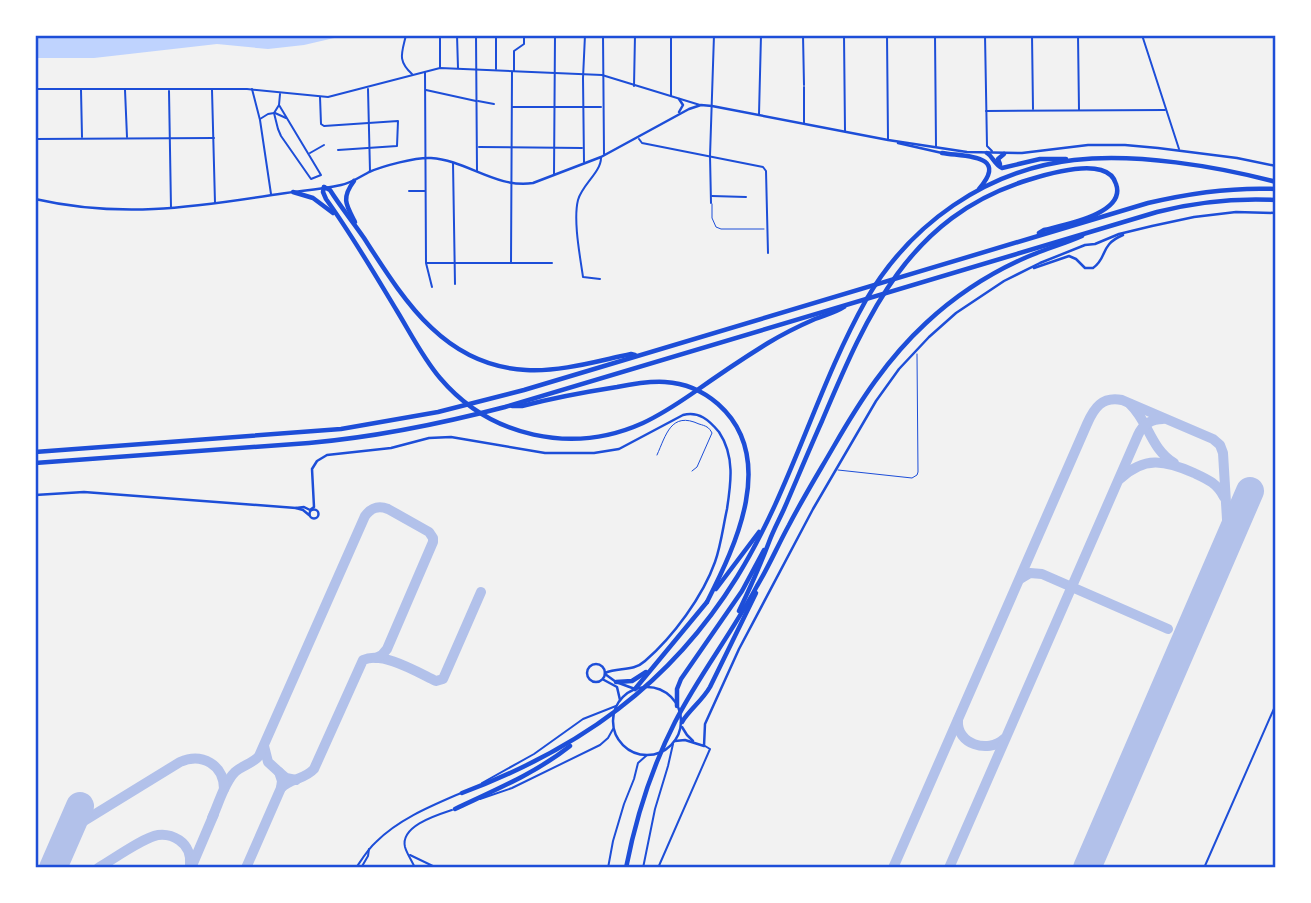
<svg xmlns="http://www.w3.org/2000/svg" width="1311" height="903" viewBox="0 0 1311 903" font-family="Manrope,sans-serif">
<rect width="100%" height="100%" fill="#f2f2f2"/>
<polygon fill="#bfd3fe" points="35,35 347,35 304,45 268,49 217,44 94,58 35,58"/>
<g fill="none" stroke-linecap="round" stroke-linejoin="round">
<g stroke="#b2c1ea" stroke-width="10">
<path d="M1130,404c19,18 20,44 44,59"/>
<path d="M1120,479c24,-23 45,-19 74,-6 13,6 23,10 30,24"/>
<polyline points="1020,579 1030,573 1042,574 1168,629"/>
<path d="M958,720c-2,24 30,34 46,19"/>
<polyline points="264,746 268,762 279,772"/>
<path d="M281,788c10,-10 23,-8 33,-19l49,-109c20,-9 54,12 73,21l7,-2 38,-87"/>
<path d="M212,818c7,-15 12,-35 23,-46 8,-7 17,-8 24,-16l106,-240c6,-8 13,-11 23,-7l41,23 4,6v4l-46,107 -5,6 -6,3"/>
<path d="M67,837l12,-13 101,-62c22,-10 44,3 44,27"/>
<path d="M98,868c14,-8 46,-31 60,-33 7,-1 15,1 21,5 9,6 12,16 11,25"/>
<polyline points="191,868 214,814"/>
<polyline points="246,868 281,788 282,781 279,772 286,778 296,780"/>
<path d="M893,868l194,-444c7,-16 15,-28 35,-24l91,39 7,6 3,8 5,83 -2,9"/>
<path d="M949,868l189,-433c5,-11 13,-16 25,-16"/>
</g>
<g stroke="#b2c1ea" stroke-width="28">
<polyline points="53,868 80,806"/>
<polyline points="1087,868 1250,491"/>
</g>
<g stroke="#1d4ed8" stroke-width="1">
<polyline points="712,204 712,218 716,227 721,229 764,229"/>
<path d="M657,455c9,-20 14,-44 42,-31 7,2 10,3 13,9l-15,34 -5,4"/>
<polyline points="838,470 912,478 917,475 918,472 917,354"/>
</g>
<g stroke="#1d4ed8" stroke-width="2">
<polyline points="478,101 494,104"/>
<polyline points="804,123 804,87"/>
</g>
<g stroke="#1d4ed8" stroke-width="2">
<path d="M406,35c-4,18 -9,25 6,39"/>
<polyline points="457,35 458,68"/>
<polyline points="476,35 477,171"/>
<polyline points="496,35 496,69"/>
<polyline points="603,35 604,154"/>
<polyline points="671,35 671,96"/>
<polyline points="803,35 804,85"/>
<polyline points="844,35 845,131"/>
<polyline points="887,35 888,139"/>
<polyline points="935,35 936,146"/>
<polyline points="985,35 987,146 992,151"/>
<polyline points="1032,35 1033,109"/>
<polyline points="1078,35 1079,110"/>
<polyline points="1142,35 1179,149"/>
<polyline points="440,68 440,35"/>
<polyline points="514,71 514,51 524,44 524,35"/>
<polyline points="425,72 426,263 432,287"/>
<polyline points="634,86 635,35"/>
<polyline points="35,89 247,89 328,97 440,68 602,75 700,105"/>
<polyline points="252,89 260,120 271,194"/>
<polyline points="368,89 370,171"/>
<polyline points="81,90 82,137"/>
<polyline points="125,90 127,137"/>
<polyline points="212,90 215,203"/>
<polyline points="426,90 476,101"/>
<polyline points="37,91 37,138"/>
<polyline points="169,91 171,208"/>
<polyline points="320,97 321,124 324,126 398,121 397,146 338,150"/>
<polyline points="512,107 601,107"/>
<polyline points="986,111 1165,110"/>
<polyline points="274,113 278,129 281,136 311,179 321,175 279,105"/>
<polyline points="275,113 286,118"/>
<polyline points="759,114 761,35"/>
<polyline points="260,119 268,114 274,113 279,105 280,94"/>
<polyline points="35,139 214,138"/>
<polyline points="639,139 642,143 763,167 766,171 768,253"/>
<polyline points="479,147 582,148"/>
<polyline points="310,153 324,145"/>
<polyline points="584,162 583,78 585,35"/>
<polyline points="453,163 455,284"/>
<polyline points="554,174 555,35"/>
<polyline points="409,191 425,191"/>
<polyline points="712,196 746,197"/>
<polyline points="711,203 710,156 714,35"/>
<polyline points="427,263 552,263"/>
<polyline points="511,263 512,72"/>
<path d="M600,279l-17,-2c-3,-21 -10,-57 -5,-77 4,-15 23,-28 23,-42"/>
<polyline points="482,783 534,754 583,719 616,706"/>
<polyline points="480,799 512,788 600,745 608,738 613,729"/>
<polyline points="410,855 437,868"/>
<path d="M356,868c6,-9 12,-19 20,-26 23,-23 55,-36 85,-49"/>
<polyline points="361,868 368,856 369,849"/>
<path d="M415,868c-3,-7 -8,-14 -10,-21 -5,-21 32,-32 47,-37"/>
<polyline points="608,868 613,841 624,804 634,779 638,763 647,755"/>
<polyline points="643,868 655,809 668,766 673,744"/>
<polyline points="658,868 710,749 705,746"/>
<polyline points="1204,868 1276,704"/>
</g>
<g stroke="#1d4ed8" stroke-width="2.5">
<polyline points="679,99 683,105 679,112"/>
<polyline points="898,143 942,153"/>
<path d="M35,199c83,19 155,9 237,-4 23,-4 46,-5 69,-10 10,-2 19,-8 28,-13 14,-6 47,-15 62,-14 35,2 66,31 102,25l68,-26 88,-48 12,-4 11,1 176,34 79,12 55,1 66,-8h37l33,3 79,10 39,8"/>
<path d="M1034,268l35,-12 7,3 9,9h8c15,-10 6,-23 30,-33"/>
<polyline points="35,495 84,492 296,508 303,510 309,515"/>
<path d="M296,508l8,-1 6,3 4,-3 -2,-38 5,-8 10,-6 64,-7 38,-10 22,-1 94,16h49l25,-4 64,-34c16,-4 26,5 36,17 16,24 12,51 8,77 -4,18 -6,36 -12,53 -12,34 -42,75 -70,99 -12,11 -26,6 -40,12"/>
<circle cx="314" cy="514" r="4.5"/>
<circle cx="596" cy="673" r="9"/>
<polyline points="605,674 616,682 635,689"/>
<polyline points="604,680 617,687 620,700"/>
<circle cx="647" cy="721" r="34"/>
<polyline points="682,727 687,735 693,741"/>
<polyline points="675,741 685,740 704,746 705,724 739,649 813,509 876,401 899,369 929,337 956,313 1004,281 1040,263 1085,245 1095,244 1119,234 1152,226 1194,217 1236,212 1276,213"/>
</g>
<g stroke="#1d4ed8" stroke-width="4.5">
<path d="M942,153c24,4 67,1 37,36"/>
<path d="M987,153c6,4 8,12 15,15l38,-9h26"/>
<polyline points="1000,164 998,159 1004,154"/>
<path d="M354,181c-13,17 -8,24 1,41"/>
<path d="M324,187l-1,5 3,7c26,36 48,74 71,112 14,23 26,47 43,67 50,59 132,77 203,45 17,-8 34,-19 50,-30 24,-17 49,-34 75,-50 15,-9 31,-17 47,-24 10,-4 20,-6 29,-12"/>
<path d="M324,187l6,3c10,16 23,32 34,48 40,62 80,128 162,132 35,2 71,-9 105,-16l4,1"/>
<polyline points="293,192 313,198 333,213"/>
<path d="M512,406h10c31,-8 63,-14 95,-19 15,-3 32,-6 48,-5 20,1 38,9 53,22 60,53 18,141 -11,198"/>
<path d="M35,452l306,-23 97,-17 86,-22 624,-187c42,-10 84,-16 128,-14"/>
<path d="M35,463l274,-20c67,-6 131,-19 196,-36l652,-195c39,-10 79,-14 119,-12"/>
<polyline points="716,589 759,532"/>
<path d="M739,611c11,-23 21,-45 30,-69 4,-11 10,-22 15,-33 13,-30 25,-59 38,-88 45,-106 86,-204 206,-241 19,-6 53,-16 73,-10 7,2 13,7 15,14 11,30 -53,41 -72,46l-5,3"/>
<polyline points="616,682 632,681 646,672"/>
<polyline points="635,689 707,602"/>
<polyline points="677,706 677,689 681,679 742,591 764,550"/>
<path d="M682,722c7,-12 20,-21 28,-35l46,-94"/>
<path d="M462,793c117,-44 208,-108 275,-216 54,-87 79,-188 129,-277 44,-76 120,-130 208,-140 62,-7 142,6 202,22"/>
<path d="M455,809c40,-19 81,-36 115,-63"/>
<path d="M626,868c10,-51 25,-99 49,-146 24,-47 57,-89 82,-136 12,-20 21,-41 32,-61 14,-27 30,-53 45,-79 26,-45 53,-87 92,-123 29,-27 64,-50 101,-66 18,-8 37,-13 55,-21"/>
</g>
</g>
<rect width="1311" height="903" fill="none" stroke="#ffffff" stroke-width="74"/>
<rect x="37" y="37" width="1237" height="829" fill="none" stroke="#1d4ed8" stroke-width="2.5"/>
</svg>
